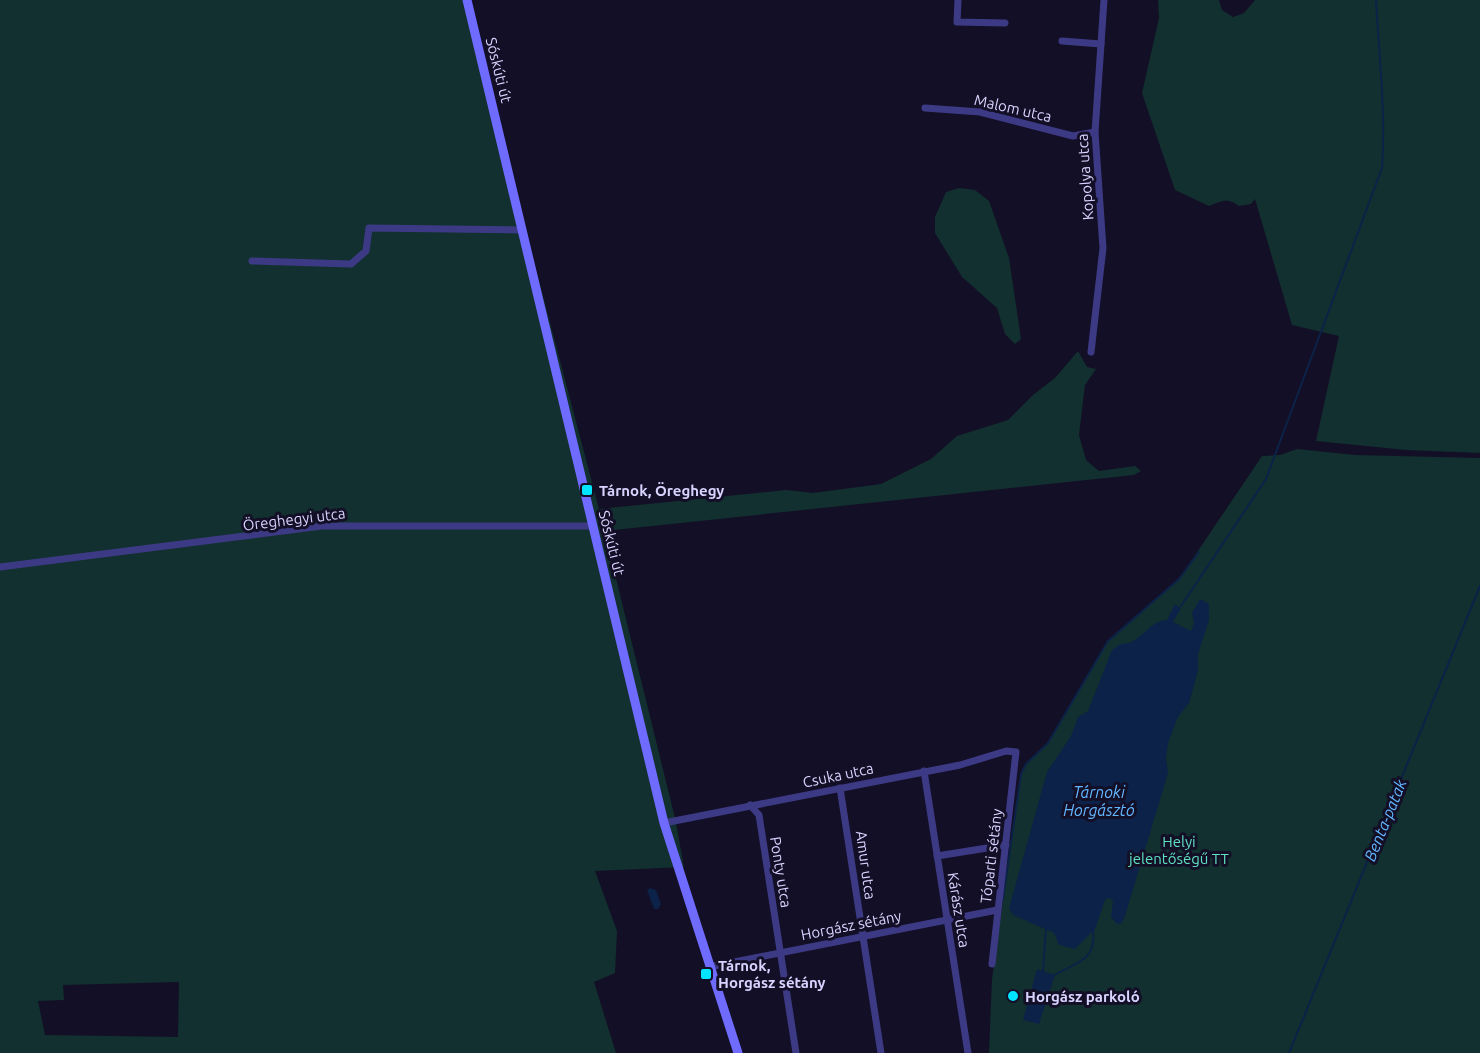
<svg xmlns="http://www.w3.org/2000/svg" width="1480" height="1053" viewBox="0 0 1480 1053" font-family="Ubuntu,sans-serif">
<rect width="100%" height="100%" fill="#130f26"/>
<g fill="#12302f" fill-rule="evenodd">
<path d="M0,0h470l58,239 71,270 187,-19 27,3 68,-9 50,-25 26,-23 51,-16 25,-25 22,-17 23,-27 9,16 9,2 -11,16 -6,50 7,25 13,11 36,-5 6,5 -7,4 -520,55 -8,8 69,280 9,49 -89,4 22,60 -2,42 -21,9 22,71h-616zM179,982l-1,55 -133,-2 -7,-34 26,-1 -1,-15z"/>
<path d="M1158,0h61l3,10 11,7 11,-4 11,-13h225v453l-74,-3 -90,-9 23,-105 -47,-11 -37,-126 -4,5 -12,2c-11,-9 -18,-5 -30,0l-34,-16 -33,-97 17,-75z"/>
<polygon points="959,188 975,190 989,201 1009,258 1021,339 1015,344 1005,334 997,308 962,277 935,233 935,217 946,192"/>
<polygon points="1297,449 1355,455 1480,458 1480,1053 989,1053 992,979 1021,774 1026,764 1048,743 1108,641 1179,579 1262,456 1280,455"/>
</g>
<g fill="#0c2248">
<path d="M1200,599l9,5v16l-11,34v17l-9,32 -11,14 -10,26 -2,15 2,15 -43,143 -4,8h-4l-6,-7 2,-17 -5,-2 -3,2 -10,29 -20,20 -16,-4 -5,-12 -41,-18 -4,-7 38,-136 24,-36 7,-19 10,-6 24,-61 8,-6c20,2 27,-23 47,-24l8,-16 6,4 -8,14 18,9 3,-8 -2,-10z"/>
<polygon points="650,888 656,890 661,904 658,909 654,909 647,890"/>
<polygon points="1037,969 1055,975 1039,1024 1023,1020"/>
</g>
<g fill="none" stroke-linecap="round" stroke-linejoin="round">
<g stroke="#0c2248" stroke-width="2">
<path d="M1181,606l85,-127 116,-311c4,-55 -3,-112 -6,-168"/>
<polyline points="1003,899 1021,774 1026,764 1048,743 1108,641 1179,579 1199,552"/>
<polyline points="1043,971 1046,929"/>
<path d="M1055,975c22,-13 42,-15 38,-45"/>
<polyline points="1289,1053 1480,586"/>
</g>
<g stroke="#3d3a85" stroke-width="7">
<polyline points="958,0 957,22 1005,23"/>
<polyline points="1062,41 1101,44"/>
<polyline points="925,108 980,112 1073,136 1095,132"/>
<polyline points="252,261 351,264 366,251 369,228 522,230"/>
<polyline points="1091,352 1103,248 1095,132 1104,0"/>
<polyline points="0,567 322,526 592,526"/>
<polyline points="924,771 968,1053"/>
<polyline points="840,788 881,1053"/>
<polyline points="750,805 759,815 796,1053"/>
<polyline points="664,823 960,765 1006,751 1016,752 992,964"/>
<polyline points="937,856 1006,845"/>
<polyline points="709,967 997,910"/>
</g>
<polyline stroke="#6f6bff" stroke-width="9" points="467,0 664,823 738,1053"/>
</g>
<g fill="#00e5ff" stroke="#130f26" stroke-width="2">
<rect x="581" y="484" width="12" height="12" rx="3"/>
<rect x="700" y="968" width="12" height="12" rx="3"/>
<circle cx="1013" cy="996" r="6"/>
</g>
<g text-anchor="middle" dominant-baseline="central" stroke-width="6" stroke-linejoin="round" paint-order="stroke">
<g font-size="15" fill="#d9d4ff" stroke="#130f26">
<text transform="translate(499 70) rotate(76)">Sóskúti út</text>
<text transform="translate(1013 108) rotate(13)">Malom utca</text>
<text transform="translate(1085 177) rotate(-94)">Kopolya utca</text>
<text transform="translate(294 519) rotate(-7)">Öreghegyi utca</text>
<text transform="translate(612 543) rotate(76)">Sóskúti út</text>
<text transform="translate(838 775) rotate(-12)">Csuka utca</text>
<text transform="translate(991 856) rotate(-83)">Tóparti sétány</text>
<text transform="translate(866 865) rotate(82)">Amur utca</text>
<text transform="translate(781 872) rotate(81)">Ponty utca</text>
<text transform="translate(959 910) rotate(81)">Kárász utca</text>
<text transform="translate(851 925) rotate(-11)">Horgász sétány</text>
</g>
<g font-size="15" font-weight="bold" fill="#d9d4ff" stroke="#130f26" text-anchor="start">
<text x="599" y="490">Tárnok, Öreghegy</text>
<text x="718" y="965">Tárnok,<tspan x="718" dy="17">Horgász sétány</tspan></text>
<text x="1025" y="996">Horgász parkoló</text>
</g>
<g font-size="15" fill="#5fe0c0" stroke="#130f26">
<text x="1179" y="841">Helyi<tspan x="1179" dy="17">jelentőségű TT</tspan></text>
</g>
<g font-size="16" font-style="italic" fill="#62b6ff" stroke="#130f26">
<text x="1099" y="792">Tárnoki<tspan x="1099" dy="18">Horgásztó</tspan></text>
<text transform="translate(1385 820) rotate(-68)">Benta-patak</text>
</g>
</g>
</svg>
